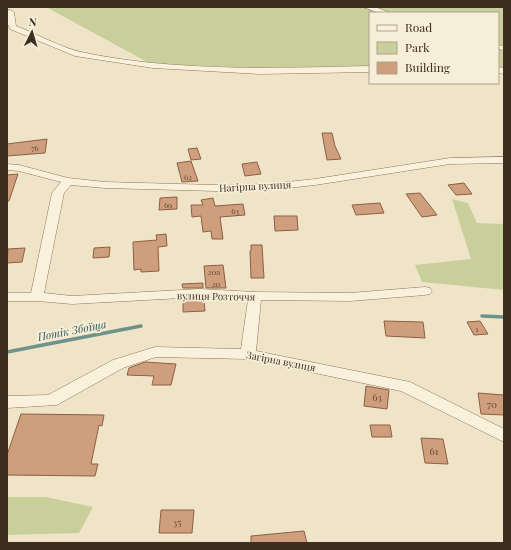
<svg xmlns="http://www.w3.org/2000/svg" width="511" height="550" viewBox="0 0 511 550" font-family="'Playfair Display',serif">
<rect width="100%" height="100%" fill="#f0e4c8"/>
<g fill="#c9cf9b">
<polygon points="46,7 504,7 504,67 498,67 498,13 370,13 370,67 338,66 260,68 151,64"/>
<polygon points="452,199 468,203 477,223 504,224 504,290 422,282 415,265 471,259"/>
<polygon points="7,497 46,497 93,507 79,533 7,535"/>
</g>
<g fill="none" stroke-linecap="round" stroke-linejoin="round">
<g stroke="#6f938a" stroke-width="3.5">
<polyline points="482,316 504,317"/>
<polyline points="7,352 141,326"/>
</g>
</g>
<g fill="#cf9f7d" stroke="#8d5f41">
<polygon points="322,133 332,133 335,146 341,159 327,160"/>
<polygon points="47,139 45,153 7,156 7,144"/>
<polygon points="197,148 201,159 191,160 188,149"/>
<polygon points="191,161 198,181 182,182 177,163"/>
<polygon points="257,162 261,174 245,176 242,164"/>
<polygon points="18,174 9,201 7,201 7,175"/>
<polygon points="464,183 472,194 456,195 448,185"/>
<polygon points="420,193 437,215 422,217 406,194"/>
<polygon points="177,197 177,209 159,210 160,198"/>
<polygon points="213,198 215,206 243,204 245,215 220,217 223,239 212,239 211,231 203,232 201,216 192,217 191,205 203,205 201,200"/>
<polygon points="380,203 384,213 356,215 352,205"/>
<polygon points="274,216 297,216 298,230 275,231"/>
<polygon points="166,234 167,246 158,247 159,271 141,272 141,269 134,270 133,242 157,240 156,235"/>
<polygon points="251,245 262,245 264,278 251,278 250,251 251,251"/>
<polygon points="110,247 109,257 93,258 94,248"/>
<polygon points="25,248 22,262 7,263 8,249"/>
<polygon points="223,265 226,288 206,288 204,266"/>
<polygon points="203,283 203,288 183,288 182,284"/>
<polygon points="183,299 204,299 205,311 183,312"/>
<polygon points="384,321 423,322 425,338 386,336"/>
<polygon points="480,321 488,334 474,335 467,322"/>
<polygon points="145,362 176,364 171,385 152,385 154,376 127,375 129,368"/>
<polygon points="366,386 389,390 387,409 364,406"/>
<polygon points="478,393 504,395 504,415 481,414"/>
<polygon points="21,414 104,415 102,426 99,425 91,464 98,464 95,476 7,475 7,455"/>
<polygon points="370,425 390,425 392,437 372,437"/>
<polygon points="421,438 443,439 448,464 425,463"/>
<polygon points="161,510 194,510 192,533 159,533"/>
<polygon points="304,531 307,543 251,543 251,536"/>
</g>
<g fill="none" stroke-linecap="round" stroke-linejoin="round">
<g stroke="#8d765c" stroke-width="1">
<g id="minor">
<polygon points="363,7 375,7 391,13 379,13"/>
<path d="M10,10l4,2 2,14c19,7 46,22 65,26 93,20 195,16 289,14v6l-110,2 -107,-6 -78,-12 -65,-27 -3,-7v-11z"/>
<polygon points="498,45 504,46 504,50 498,49"/>
<polygon points="498,67 504,68 504,74 498,73"/>
<polygon points="504,157 504,163 450,164 315,185 269,190 216,191 105,188 71,185 64,193 44,293 72,296 200,289 255,292 350,293 425,287 430,288 432,291 430,294 425,295 350,301 261,300 256,351 410,382 504,429 504,442 401,391 248,359 156,357 123,368 57,405 7,408 7,396 48,395 113,360 155,347 241,349 248,300 200,297 72,304 37,301 7,301 7,293 31,293 52,193 61,182 19,171 7,170 7,164 19,165 68,178 105,182 216,185 269,184 315,179 450,158"/>
</g>
</g>
<use href="#minor" fill="#faf1dc" fill-rule="evenodd"/>
</g>
<g text-anchor="middle" dominant-baseline="central" stroke-width="3.5" stroke-linejoin="round" paint-order="stroke">
<g font-size="8" fill="#624a37">
<text x="35" y="147">76</text>
<text x="188" y="176">62</text>
<text x="168" y="204">69</text>
<text x="235" y="210">63</text>
<text x="214" y="271">20а</text>
<text x="216" y="283">20</text>
<text x="477" y="328">1</text>
</g>
<g font-size="10" fill="#3d2e20" stroke="#f7eed8">
<text transform="translate(255 186) rotate(-3)">Нагірна вулиця</text>
<text transform="translate(216 296) rotate(1)">вулиця Розточчя</text>
<text transform="translate(281 361) rotate(11)">Загірна вулиця</text>
</g>
<g font-size="10" fill="#624a37">
<text x="377" y="397">63</text>
<text x="492" y="404">70</text>
<text x="434" y="451">61</text>
<text x="177" y="522">35</text>
</g>
<g font-size="11" font-style="italic" fill="#2f5d5a" stroke="#f7eed8">
<text transform="translate(72 330) rotate(-11)">Потік Збоїща</text>
</g>
</g>
<rect width="511" height="550" fill="none" stroke="#3d2e20" stroke-width="16"/>
<rect x="369" y="12" width="130" height="72" fill="#f7eed8" stroke="#ada18e"/>
<rect x="377" y="25" width="20" height="6" fill="#faf1dc" stroke="#ada18e"/>
<text x="405" y="32" font-size="12" fill="#3d2e20">Road</text>
<rect x="377" y="42" width="20" height="12" fill="#c9cf9b" stroke="#ada18e"/>
<text x="405" y="52" font-size="12" fill="#3d2e20">Park</text>
<rect x="377" y="62" width="20" height="12" fill="#cf9f7d" stroke="#ada18e"/>
<text x="405" y="72" font-size="12" fill="#3d2e20">Building</text>
<g transform="translate(32 32) rotate(5)" stroke="#f7eed8" stroke-width="3" paint-order="stroke">
<path d="M0-3L7 15L0 10L-7 15Z" fill="#3d2e20"/>
<text y="-6" font-size="11" font-weight="bold" text-anchor="middle" fill="#3d2e20">N</text>
</g>
</svg>
